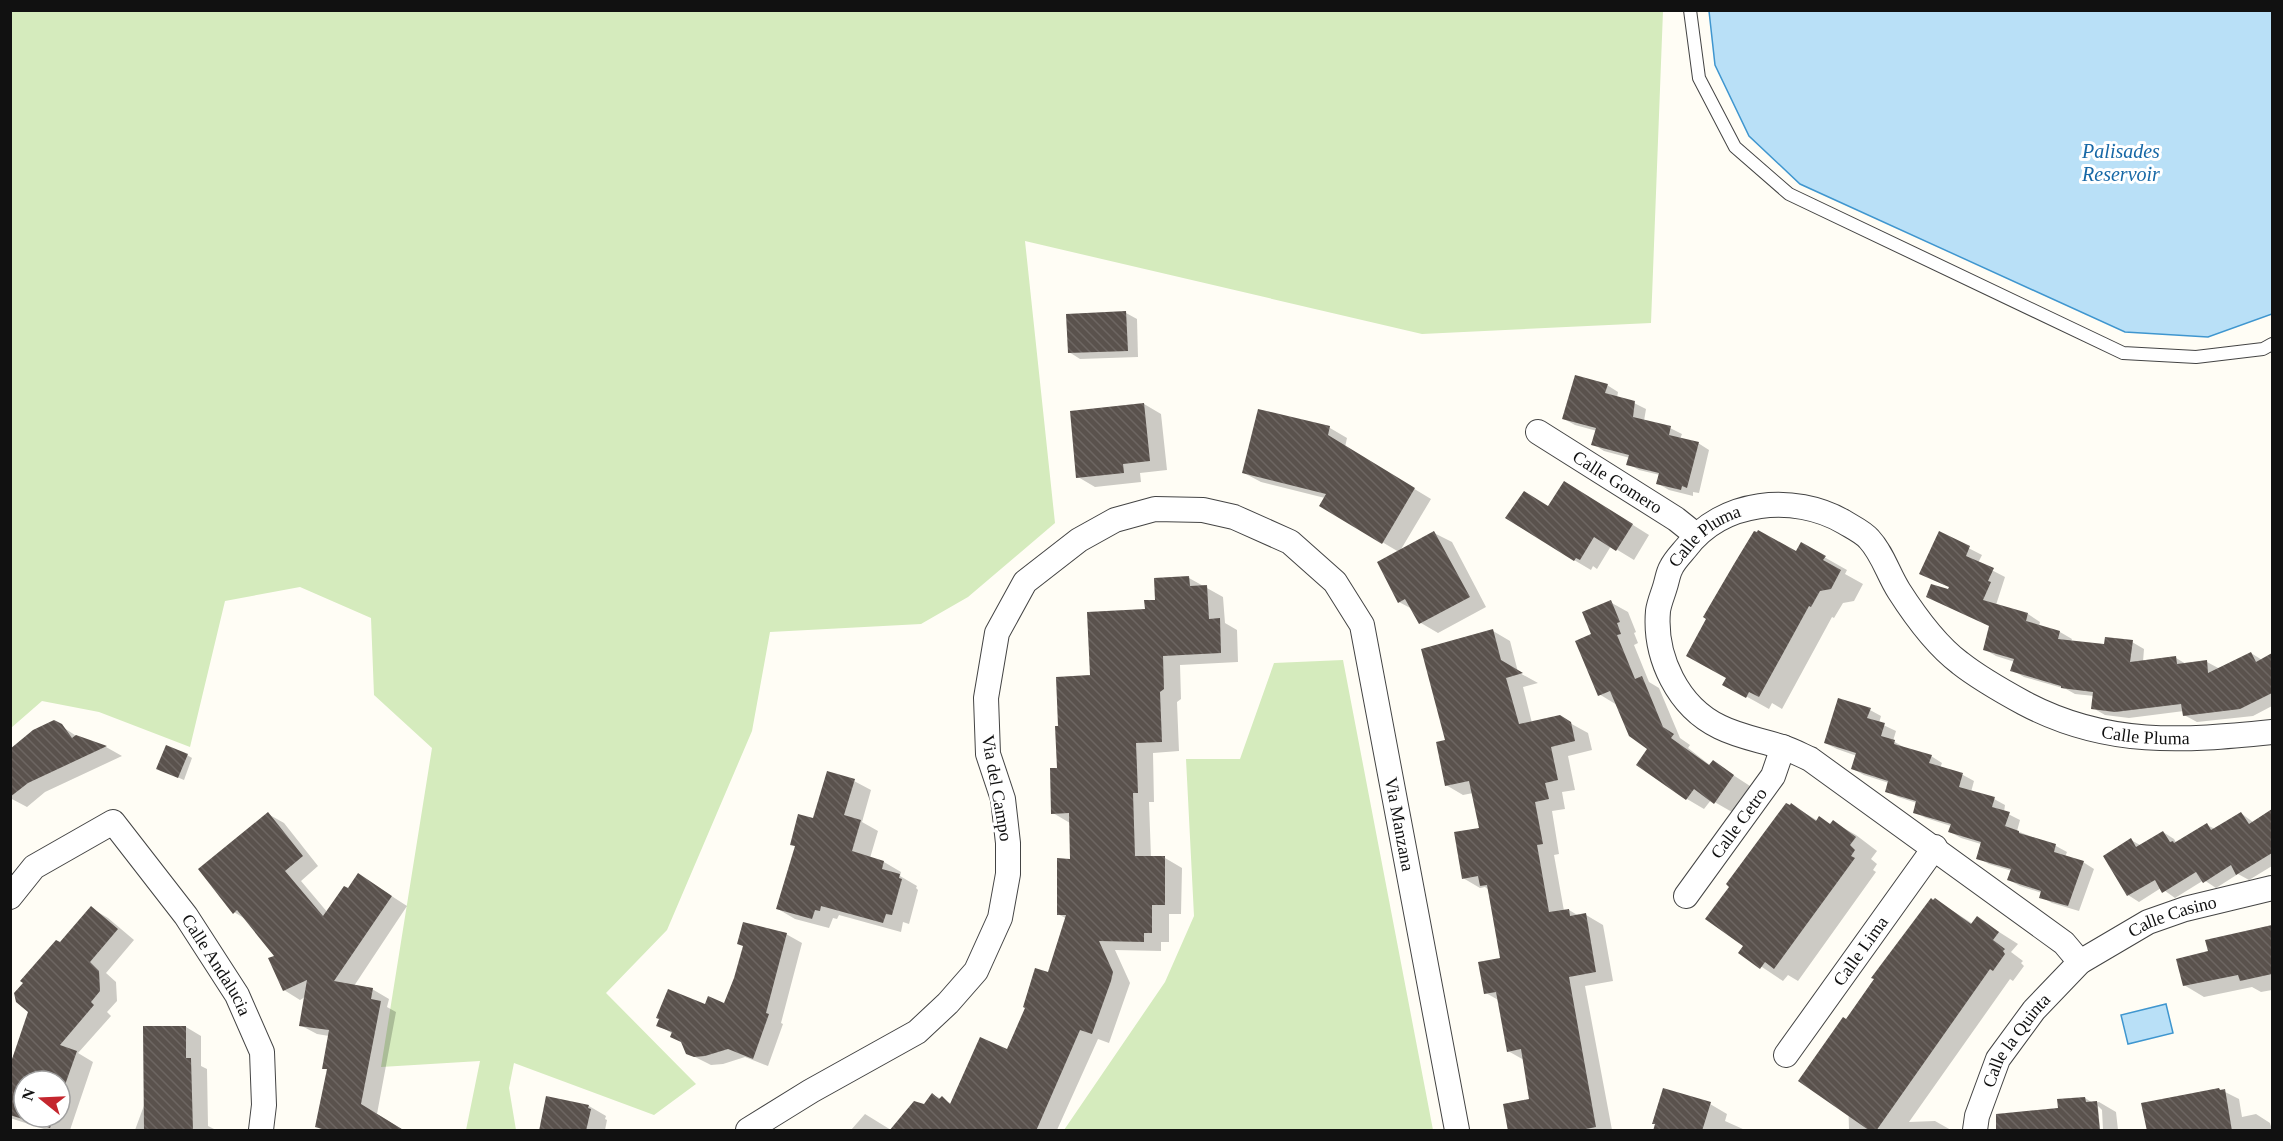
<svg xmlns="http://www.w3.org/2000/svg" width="2283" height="1141" viewBox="0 0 2283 1141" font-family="'Times New Roman',serif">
<defs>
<pattern id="building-back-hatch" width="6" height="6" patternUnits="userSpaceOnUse" patternTransform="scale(1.5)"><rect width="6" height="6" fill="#5a524d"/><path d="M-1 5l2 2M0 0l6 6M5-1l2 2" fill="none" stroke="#6d6662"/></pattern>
</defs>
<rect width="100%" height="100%" fill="#fffdf5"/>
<g fill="#d5ebbd">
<polygon points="11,10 1663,11 1651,323 1422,334 1025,241 1055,523 968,597 921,624 770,632 752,731 667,930 606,993 696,1084 654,1115 514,1063 509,1088 516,1130 466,1130 480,1061 381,1067 432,748 374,695 371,618 300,587 225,601 190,747 99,712 42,701 11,728"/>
<polygon points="1343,660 1433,1130 1064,1130 1165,982 1194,916 1186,759 1240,759 1274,663"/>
</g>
<g fill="#b9e0f7" stroke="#3f96cf" stroke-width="1.5">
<polygon points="1709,11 2272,11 2272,314 2208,337 2125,332 1800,184 1749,136 1715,65"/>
<polygon points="2166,1004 2173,1033 2128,1044 2121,1015"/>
</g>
<g fill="#0003" fill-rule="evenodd">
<polygon points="1126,313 1137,319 1138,357 1080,359 1069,352"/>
<polygon points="1607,385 1618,392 1617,398 1634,403 1646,409 1644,421 1670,428 1682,434 1680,439 1698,443 1709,450 1699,493 1693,492 1693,496 1669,490 1657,483 1660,475 1639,470 1628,464 1630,458 1604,451 1593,444 1597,431 1575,425 1564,419"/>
<polygon points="1144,404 1161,414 1167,470 1140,473 1141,482 1095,487 1078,477"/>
<polygon points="1259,411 1330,428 1347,438 1345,447 1431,499 1400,551 1434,533 1452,542 1486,607 1438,633 1421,623 1414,610 1399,602 1399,552 1321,506 1325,498 1261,482 1244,473"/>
<polygon points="1582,493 1649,535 1634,560 1611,546 1597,569 1593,566 1591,570 1574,560"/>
<polygon points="1939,533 1982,555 1978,563 2005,577 1996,605 2028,614 2040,622 2039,626 2060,632 2072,639 2071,642 2105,646 2132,642 2144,649 2143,662 2176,658 2186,664 2207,662 2220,669 2251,653 2262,660 2272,655 2272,706 2253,716 2197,722 2184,715 2184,711 2129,718 2105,715 2093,708 2094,696 2075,694 2066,689 2024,677 2012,670 2015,662 1996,656 1984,649 1991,627 1949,591 1951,588 1934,580"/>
<polygon points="1801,544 1847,570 1845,574 1863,584 1854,601 1843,603 1834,618 1832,617 1782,709 1772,703 1769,709 1724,684"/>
<polygon points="1189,578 1223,597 1225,623 1237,630 1238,662 1180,665 1181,699 1177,702 1179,751 1153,753 1154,802 1149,802 1151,858 1165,858 1182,868 1181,914 1169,914 1169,942 1161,942 1161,951 1115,950 1130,983 1109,1043 1098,1039 1057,1130 851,1130 865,1114 891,1130 924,1105 933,1095 952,1104 1008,1051 1049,974 1067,919 1058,914 1071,860 1070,823 1053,813 1058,769 1060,727 1091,677 1146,610"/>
<polygon points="1610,602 1628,612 1636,632 1634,633 1638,643 1634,645 1649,682 1659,688 1680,738 1690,745 1688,748 1711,766 1713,762 1750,786 1732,812 1711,800 1704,809 1687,799 1617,705 1599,694 1593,634"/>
<polygon points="1493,631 1510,641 1518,672 1538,683 1523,687 1532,723 1559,717 1588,733 1592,750 1568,756 1575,790 1562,792 1565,809 1552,811 1559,854 1554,855 1564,911 1569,910 1579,916 1586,915 1603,925 1613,981 1585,986 1612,1130 1509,1130 1531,1101 1524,1060 1508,1051 1500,1001 1486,993 1502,959 1489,890 1485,887 1480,888 1463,878 1480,829 1473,793 1463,795 1446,785 1446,741"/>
<polygon points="1870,710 1881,716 1879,723 1896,731 1893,741 1907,749 1931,756 1942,763 1940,768 1963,775 1974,781 1971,792 1994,799 2005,805 2004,812 2020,820 2017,831 2056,846 2067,852 2065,857 2083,862 2094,869 2079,911 2052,903 2041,897 2042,893 2020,886 2009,880 2012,871 1989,864 1978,858 1981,844 1961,838 1950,832 1951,826 1926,818 1914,812 1917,803 1898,797 1887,791 1889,783 1864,775 1853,769 1857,756 1837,749 1825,743"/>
<polygon points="61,726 81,739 106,747 122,756 45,792 27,807 10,798 10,751"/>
<polygon points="187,755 192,758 184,780 163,771"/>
<polygon points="854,781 871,790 862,822 878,831 870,858 884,862 901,872 900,876 917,886 916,888 918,890 909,924 903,922 901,932 839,915 837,919 833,918 829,928 795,919 778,909 796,847 792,844"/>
<polygon points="1792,805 1818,821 1831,825 1833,822 1856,835 1877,851 1871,859 1877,864 1873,870 1876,872 1798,981 1788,975 1783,981 1741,953 1746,946"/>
<polygon points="2272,811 2272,866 2249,880 2238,874 2216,888 2204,880 2175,898 2161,888 2139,902 2128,895 2131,840 2140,845 2163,832 2174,839 2177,844 2207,825 2215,829 2241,813 2254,823"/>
<polygon points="268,814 284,823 318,866 301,881 328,913 349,890 359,875 407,906 354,986 372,989 389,999 387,1007 396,1012 377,1114 403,1130 324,1130 317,1127 328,1070 324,1068 329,1036 317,1034 300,1025 305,997 300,1000 284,990 277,956 247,920 234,912"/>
<polygon points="1936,900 1973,924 1977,918 2018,944 2011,952 2023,961 2021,963 2024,966 2013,981 2010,979 1909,1122 1935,1121 1951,1130 1849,1130 1846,1020"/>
<path d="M91,908l17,10 26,22 -28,33 10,9 1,19 -10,11 4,4 -33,37 15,9 -23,68h-23l-37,-12v-54l50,-120zM24,1081h36v36h-36z"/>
<polygon points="2272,927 2272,990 2261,992 2252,987 2204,997 2184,985 2210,953 2207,941"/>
<polygon points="786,934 802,943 781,1023 783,1024 768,1066 745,1057 723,1064 711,1065 687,1053 684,1043 673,1034 658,1025 706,1006 724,1005"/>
<polygon points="186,1027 201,1036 201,1066 207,1069 208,1126 216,1130 135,1130 146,1100"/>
<polygon points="2219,1089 2239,1099 2242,1117 2256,1114 2270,1123 2272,1130 2149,1130"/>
<polygon points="548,1098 589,1106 606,1116 605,1119 607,1120 605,1130 541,1130"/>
<polygon points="2085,1098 2093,1103 2099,1102 2116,1112 2118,1130 2103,1130 2102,1110 2098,1106 2100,1130 2013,1130"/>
<polygon points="1710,1104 1727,1114 1725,1121 1745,1130 1654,1130"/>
</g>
<g fill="url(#building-back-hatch)">
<polygon points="1126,311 1128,351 1068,353 1066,314"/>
<polygon points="1575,375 1608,384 1605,393 1635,401 1633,417 1671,426 1669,435 1699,442 1687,488 1682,486 1681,490 1656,484 1659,473 1626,465 1629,455 1591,445 1596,428 1562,419"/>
<polygon points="1144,403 1150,461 1123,464 1124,473 1076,478 1070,411"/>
<polygon points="1258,409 1330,426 1328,435 1415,488 1382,544 1319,506 1326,494 1242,473"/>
<polygon points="1564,481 1633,524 1616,551 1594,537 1580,560 1576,558 1574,561 1505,518 1524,491 1548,506"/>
<polygon points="1758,530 1796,551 1801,542 1826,556 1823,560 1841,570 1831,589 1820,591 1811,607 1809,606 1759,697 1749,692 1746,698 1722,685 1726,678 1686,656 1706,619 1703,617 1734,564 1754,531 1757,532"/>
<polygon points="1434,531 1470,597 1419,624 1405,599 1398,603 1377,562"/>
<polygon points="1939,531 1970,546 1966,556 1994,568 1988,581 1991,582 1983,600 2028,613 2026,621 2060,631 2058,639 2104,644 2105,637 2133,640 2130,662 2176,656 2177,664 2207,660 2208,673 2251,652 2256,662 2272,653 2272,693 2240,709 2183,716 2181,704 2115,712 2091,709 2093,692 2061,688 2061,686 2010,671 2014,659 1983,650 1989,626 1926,597 1931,584 1948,589 1949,587 1919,574"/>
<polygon points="1189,576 1190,586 1207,585 1209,619 1220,618 1221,653 1163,656 1164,689 1160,692 1162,742 1136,743 1138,793 1133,793 1135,856 1165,856 1165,905 1152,905 1152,933 1144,933 1144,942 1099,941 1113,972 1111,981 1092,1034 1080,1030 1036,1131 889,1131 914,1101 924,1104 932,1093 939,1099 942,1096 950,1104 980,1037 1007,1049 1025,1008 1023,1007 1035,968 1048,972 1066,915 1057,915 1057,858 1070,859 1069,813 1051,814 1050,768 1057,768 1055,726 1058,726 1056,677 1090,675 1087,612 1145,609 1144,600 1155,600 1154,578"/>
<polygon points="1611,600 1620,622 1617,623 1621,634 1617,635 1635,679 1642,676 1663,727 1674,734 1671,738 1709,765 1713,760 1734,775 1714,804 1694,789 1686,800 1636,765 1647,749 1629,736 1610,691 1598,696 1575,641 1591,634 1582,612"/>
<polygon points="1493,629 1501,660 1523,673 1506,678 1519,724 1560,715 1571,722 1575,741 1551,747 1558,780 1545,783 1549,799 1535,802 1543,844 1537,845 1549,912 1569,909 1570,916 1586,913 1596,972 1569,977 1596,1127 1576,1131 1508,1131 1503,1104 1529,1099 1521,1049 1507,1052 1496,992 1484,994 1478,962 1500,958 1487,885 1480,886 1478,876 1462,879 1454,832 1479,828 1469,781 1445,786 1436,742 1445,740 1421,649"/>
<polygon points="1838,698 1871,708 1867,718 1885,723 1881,736 1895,740 1894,744 1932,755 1929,763 1963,773 1959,787 1995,797 1992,807 2010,812 2005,826 2019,831 2019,833 2056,844 2054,852 2084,861 2068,906 2039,898 2041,891 2007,880 2011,869 1976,859 1981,842 1948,832 1951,824 1913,813 1916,801 1885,792 1888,781 1851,769 1856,753 1824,743"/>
<polygon points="54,720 62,724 72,738 76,735 107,746 28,783 10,797 10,749 33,730"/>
<polygon points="166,745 188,754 178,778 156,769"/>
<polygon points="827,771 855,779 844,815 861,820 852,851 884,861 882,869 900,874 899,878 902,879 892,915 886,914 883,923 821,906 820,911 815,910 812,919 776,909 795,846 790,845 798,814 813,818"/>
<polygon points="1786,803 1790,805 1791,803 1816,821 1819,816 1830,824 1833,820 1856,837 1850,845 1855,850 1851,856 1855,858 1774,969 1765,962 1760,969 1738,953 1743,946 1705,919 1729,887 1726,884"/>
<polygon points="2272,809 2272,853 2236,875 2231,865 2203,883 2196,872 2162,893 2155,880 2127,896 2103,856 2131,838 2136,847 2163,831 2170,842 2173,841 2174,843 2207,823 2211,830 2241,812 2249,824"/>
<polygon points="268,812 303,856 285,871 323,916 344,886 348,888 358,873 392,896 334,981 373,988 371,999 381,1001 361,1104 405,1131 329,1131 315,1127 327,1069 322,1069 329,1030 299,1026 307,980 283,991 268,958 274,956 237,910 233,914 198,869"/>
<polygon points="1931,898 1933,900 1935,898 1971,924 1977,916 1999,932 1993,940 2005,949 2003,951 2005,954 1993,971 1990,969 1876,1131 1870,1131 1798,1081 1843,1017 1846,1019 1874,979 1871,978"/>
<polygon points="91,906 118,929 90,962 99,971 100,991 91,1002 94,1005 60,1045 77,1051 60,1099 60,1081 24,1081 24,1117 54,1117 50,1128 10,1115 10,1065 28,1012 16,1002 14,993 23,983 20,981 56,940 60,942"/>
<polygon points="743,922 787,933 766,1013 769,1014 753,1059 728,1049 705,1056 694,1057 686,1054 681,1042 670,1037 672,1032 656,1026 659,1019 656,1018 668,989 705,1004 708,996 724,1003 734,978 743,946 737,944"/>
<polygon points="2272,925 2272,974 2240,981 2238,975 2183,986 2176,959 2208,951 2205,940"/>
<polygon points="143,1026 186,1026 186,1058 191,1058 193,1131 144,1131"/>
<polygon points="1663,1088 1711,1102 1702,1131 1653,1131 1655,1124 1652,1124"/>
<polygon points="2219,1088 2220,1090 2225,1089 2232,1131 2147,1131 2141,1103"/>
<polygon points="546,1096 589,1105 588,1108 591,1109 586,1131 539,1131"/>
<polygon points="2085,1097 2086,1102 2097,1101 2100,1131 1996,1131 1996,1114 2058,1108 2057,1099"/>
</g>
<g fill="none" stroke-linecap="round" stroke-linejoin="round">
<g stroke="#444" stroke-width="14">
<polyline id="lane" points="1690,10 1699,78 1735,147 1789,194 2123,353 2196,357 2263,349 2272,344"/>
</g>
<g stroke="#444" stroke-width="26">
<g id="street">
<path id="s1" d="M1538,432l138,87 20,16"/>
<path id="s2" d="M1686,896l87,-120 10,-29"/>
<path id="s3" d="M10,897l24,-30 79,-45 73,94 51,79 25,57 2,53 -3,25"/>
<path id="s4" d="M2080,962l-16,-19 -254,-184c-9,-4 -18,-9 -28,-12 -21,-7 -42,-10 -62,-20 -42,-20 -66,-70 -62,-116 1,-8 5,-17 7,-24 2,-6 3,-14 6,-19 3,-7 10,-14 15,-20 36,-48 108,-55 158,-26 8,5 19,10 25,17 14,15 19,35 30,52 16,25 37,54 61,72 19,15 42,28 64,40 83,44 159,38 248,29"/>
<path id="s5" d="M1786,1055l149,-208"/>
<path id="s6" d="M748,1130l63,-39 106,-59 31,-29 28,-32 24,-53 8,-44v-31l-5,-44 -15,-45 -2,-56 11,-65 28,-51 54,-42 36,-20 40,-11 48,1 31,7 56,25 45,40 27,43 95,505"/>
<path id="s7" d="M1975,1130l2,-14 21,-57 36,-49 46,-48 68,-40 37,-13 87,-21"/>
</g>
</g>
<use href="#lane" stroke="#fff" stroke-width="12"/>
<use href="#street" stroke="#fff" stroke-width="24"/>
</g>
<g text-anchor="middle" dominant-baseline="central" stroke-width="6" stroke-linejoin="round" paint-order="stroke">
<g font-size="18" fill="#111" stroke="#fff">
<text stroke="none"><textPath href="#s1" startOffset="94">Calle Gomero</textPath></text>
<text stroke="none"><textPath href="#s4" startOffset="666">Calle Pluma</textPath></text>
<text stroke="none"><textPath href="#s4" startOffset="1206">Calle Pluma</textPath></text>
<text transform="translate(997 788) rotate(80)">Via del Campo</text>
<text stroke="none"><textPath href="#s6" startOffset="1292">Via Manzana</textPath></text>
<text stroke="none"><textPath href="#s2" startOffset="90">Calle Cetro</textPath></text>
<text stroke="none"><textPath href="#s7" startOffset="306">Calle Casino</textPath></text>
<text stroke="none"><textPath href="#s5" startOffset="128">Calle Lima</textPath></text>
<text stroke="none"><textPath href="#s3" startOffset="306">Calle Andalucia</textPath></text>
<text stroke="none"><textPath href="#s7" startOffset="100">Calle la Quinta</textPath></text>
</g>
<g font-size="20" font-style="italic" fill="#1768a6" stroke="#fff">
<text x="2121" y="151">Palisades<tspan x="2121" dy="23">Reservoir</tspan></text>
</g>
</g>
<rect width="2283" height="1141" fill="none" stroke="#111111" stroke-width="24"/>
<g transform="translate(42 1099) rotate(288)"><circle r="28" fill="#ffffff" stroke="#a0a0a0" stroke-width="1.5"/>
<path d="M0-4.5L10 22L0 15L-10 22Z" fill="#c4262e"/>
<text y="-9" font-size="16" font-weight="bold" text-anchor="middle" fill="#111111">N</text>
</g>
</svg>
